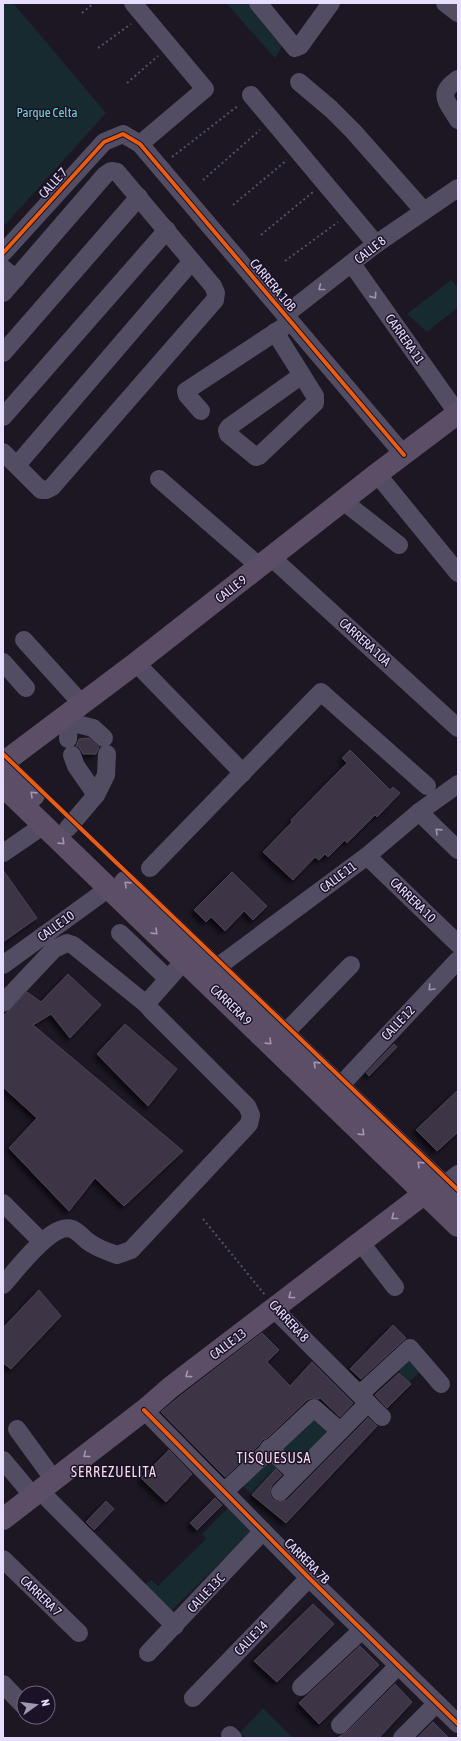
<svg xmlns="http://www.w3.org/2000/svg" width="461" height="1741" viewBox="0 0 461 1741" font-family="'Asap Condensed',sans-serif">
<defs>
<filter id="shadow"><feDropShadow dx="-3.5" dy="3.5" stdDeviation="2" flood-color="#0009"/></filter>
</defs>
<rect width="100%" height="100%" fill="#1c1723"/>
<g fill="#172a30">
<polygon points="3,3 13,3 106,113 3,227"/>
<polygon points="226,3 249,3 283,45 275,58"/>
<polygon points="451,280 458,288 458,307 427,332 407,314"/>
<polygon points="409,1354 423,1369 409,1382 395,1367"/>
<polygon points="312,1411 333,1432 296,1469 275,1448"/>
<polygon points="264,1447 281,1465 252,1495 243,1486 219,1483"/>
<polygon points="228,1508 251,1532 170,1612 145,1585 151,1580 158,1586 206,1539 202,1534"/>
<polygon points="263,1708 293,1738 246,1738 240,1733"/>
</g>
<g fill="#3c3644" stroke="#4a4356" filter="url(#shadow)">
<polygon points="89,738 99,747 96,754 83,754 79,747 76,746 79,739"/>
<polygon points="350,750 390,790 393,787 400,793 377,817 375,815 347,843 345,840 328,857 325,854 319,860 315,857 293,880 263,852 292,822 291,820 347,763 342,758"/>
<polygon points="3,870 37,918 3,942"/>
<polygon points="232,872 267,906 253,920 244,911 225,931 211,917 206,922 194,910"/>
<polygon points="68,974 101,1005 70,1038 51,1014 33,1025 183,1151 124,1206 95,1178 69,1211 9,1148 37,1118 3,1087 3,1016 27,992 41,1002"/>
<polygon points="125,1024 177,1069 148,1106 97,1054"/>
<polygon points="394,1044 397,1047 369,1076 366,1073"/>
<polygon points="458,1090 458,1132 437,1151 416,1130"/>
<polygon points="39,1290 61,1316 11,1369 3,1363 3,1328"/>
<polygon points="393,1325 406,1338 361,1379 350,1369"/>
<polygon points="262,1333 279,1350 267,1362 290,1386 312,1362 353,1403 340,1417 320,1398 319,1399 312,1398 307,1400 267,1438 262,1440 259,1445 225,1477 161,1412 179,1397"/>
<polygon points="399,1373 411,1384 387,1408 375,1395"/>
<polygon points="368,1418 377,1426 286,1523 252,1495 276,1469 282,1475 272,1485 270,1490 270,1495 273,1500 278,1502 287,1500"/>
<polygon points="169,1450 192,1474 166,1502 141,1478"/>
<polygon points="215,1498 222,1505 197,1530 190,1523"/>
<polygon points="106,1501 114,1509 94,1530 86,1522"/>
<polygon points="313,1604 334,1624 277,1682 254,1661"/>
<polygon points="360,1646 379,1665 319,1724 299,1703"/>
<polygon points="395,1684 412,1702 379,1738 337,1738 347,1732"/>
<polygon points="433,1722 449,1738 417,1738"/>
</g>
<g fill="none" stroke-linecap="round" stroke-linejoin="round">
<g stroke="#4f5564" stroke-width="2" stroke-dasharray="2 3" stroke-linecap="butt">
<polyline points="82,13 94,3"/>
<polyline points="98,48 131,24"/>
<polyline points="127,83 158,56"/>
<polyline points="172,157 239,105"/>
<polyline points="203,180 260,130"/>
<polyline points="233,205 287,160"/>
<polyline points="261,235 313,192"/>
<polyline points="285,261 338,222"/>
<polyline points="203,1219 265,1295"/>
</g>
<g stroke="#534d63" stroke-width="18">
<polyline points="133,3 205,89 140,144"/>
<polyline points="258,3 295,48 300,46 331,3"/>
<polyline points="445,3 458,13"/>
<path d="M458,79c-22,15 -11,22 0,41"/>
<polyline points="299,82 331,109 353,131 423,210"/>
<polyline points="251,95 376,244"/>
<polyline points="3,253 104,142 123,134 140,144 404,455"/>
<polyline points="352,264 458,414"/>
<polyline points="3,268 16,279"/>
<polyline points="3,293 105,175 111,171 117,172 213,286 216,293 215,300 52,487 46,490 41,490 3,452"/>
<polyline points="285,315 376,244 458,188"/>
<polyline points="275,332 315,396 315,403 259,456 256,457 228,434 227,430 229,427 302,375"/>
<polyline points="3,353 139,197"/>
<polyline points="201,411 187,395 186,391 285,326"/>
<polyline points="3,417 167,230"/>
<polyline points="17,465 192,261"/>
<polyline points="377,474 458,573"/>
<polyline points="159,479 259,566"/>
<polyline points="343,501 399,545"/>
<polyline points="271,557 458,728"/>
<polyline points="24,640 82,704"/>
<polyline points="3,662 26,688"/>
<polyline points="136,663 243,773"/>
<polyline points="61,720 93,728 104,738"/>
<polyline points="68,739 69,722"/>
<polyline points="72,755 76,766 96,795"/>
<polyline points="419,812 458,850"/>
<polyline points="68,828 96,795 106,775 107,754"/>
<polyline points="3,853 44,825"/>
<polyline points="367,856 458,944"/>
<polyline points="150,868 321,692 427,786"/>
<polyline points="120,933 168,979"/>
<polyline points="3,965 109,888"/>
<polyline points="216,968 367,856 419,812 458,784"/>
<path d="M3,1003l51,-54 13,-6 6,2 73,59 6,7 95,95 4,9 -2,9 -118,126 -14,5c-8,-3 -18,-6 -25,-11 -7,-3 -12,-12 -20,-15 -21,-7 -56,42 -69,56"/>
<polyline points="146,1004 176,970"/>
<polyline points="284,1034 351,965"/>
<polyline points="339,1087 458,960"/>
<polyline points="443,1186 458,1174"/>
<polyline points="3,1203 42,1242"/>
<polyline points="361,1243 395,1287"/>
<polyline points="274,1309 382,1417"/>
<polyline points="360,1394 410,1348 441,1384"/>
<polyline points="144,1410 309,1578 458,1724"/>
<polyline points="17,1429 54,1480"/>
<polyline points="269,1448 296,1474"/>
<polyline points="3,1460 33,1496"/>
<polyline points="40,1491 175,1626"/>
<polyline points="224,1492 314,1408 340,1431"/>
<polyline points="280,1492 368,1403"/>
<polyline points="3,1559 79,1633"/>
<polyline points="148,1653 263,1531"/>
<polyline points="3,1684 23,1705"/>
<polyline points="301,1687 362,1630"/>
<polyline points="193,1698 309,1578"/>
<polyline points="340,1725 398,1666"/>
<polyline points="230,1735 233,1738"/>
<polyline points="402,1738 437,1703"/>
</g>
<g stroke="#5c4e67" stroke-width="22">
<polyline points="3,763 136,663 377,474 458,413"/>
<polyline points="3,765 34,795"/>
<polyline points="3,786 458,1226"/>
<polyline points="125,882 458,1200"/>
<polyline points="3,1519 147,1408 171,1387 425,1193 438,1188"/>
</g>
<polyline stroke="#4f5564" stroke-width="2" stroke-dasharray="2 3" stroke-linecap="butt" points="3,779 18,763"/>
<g stroke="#1b1228" stroke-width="6">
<g id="cycleway">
<polyline points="3,253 104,142 123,134 140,144 404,455"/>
<polyline points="3,754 458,1190"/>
<polyline points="144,1410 309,1578 458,1724"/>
</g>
</g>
<use href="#cycleway" stroke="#e95d12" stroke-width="4"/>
</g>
<defs><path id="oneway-chevron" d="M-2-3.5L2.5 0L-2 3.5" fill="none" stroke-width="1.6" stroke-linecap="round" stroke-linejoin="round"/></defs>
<g stroke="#9d95b0">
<use href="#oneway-chevron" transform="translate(321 288) rotate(142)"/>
<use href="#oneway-chevron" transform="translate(374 296) rotate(55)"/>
<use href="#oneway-chevron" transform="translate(438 831) rotate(-136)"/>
<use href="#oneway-chevron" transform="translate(431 988) rotate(133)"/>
</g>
<g stroke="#a296b2">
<use href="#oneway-chevron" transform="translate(33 794) rotate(-136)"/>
<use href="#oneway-chevron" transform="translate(62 842) rotate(44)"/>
<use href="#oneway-chevron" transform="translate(127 884) rotate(-136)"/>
<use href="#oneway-chevron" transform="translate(155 932) rotate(44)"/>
<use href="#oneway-chevron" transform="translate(269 1042) rotate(44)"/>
<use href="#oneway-chevron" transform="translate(316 1064) rotate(-136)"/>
<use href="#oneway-chevron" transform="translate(362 1133) rotate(44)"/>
<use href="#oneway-chevron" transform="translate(420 1164) rotate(-136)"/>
<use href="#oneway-chevron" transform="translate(394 1217) rotate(142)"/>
<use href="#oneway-chevron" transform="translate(291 1296) rotate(143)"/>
<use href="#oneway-chevron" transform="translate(188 1375) rotate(143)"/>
<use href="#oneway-chevron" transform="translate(86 1455) rotate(142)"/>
</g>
<g text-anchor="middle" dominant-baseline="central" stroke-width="3" stroke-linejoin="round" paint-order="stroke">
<g font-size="13" fill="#6dd8d4" stroke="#1b1228">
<text x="47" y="112">Parque Celta</text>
</g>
<g font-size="13" fill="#e7ddfc" stroke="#1b1228">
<text transform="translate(53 183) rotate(-48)">CALLE 7</text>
<text transform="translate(370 250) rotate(-38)">CALLE 8</text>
<text transform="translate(273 285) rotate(50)">CARRERA 10B</text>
<text transform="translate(405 339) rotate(55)">CARRERA 11</text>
<text transform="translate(231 589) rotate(-38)">CALLE 9</text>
<text transform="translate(365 642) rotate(42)">CARRERA 10A</text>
<text transform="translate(338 877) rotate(-37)">CALLE 11</text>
<text transform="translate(413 900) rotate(44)">CARRERA 10</text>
<text transform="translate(56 926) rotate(-36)">CALLE 10</text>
<text transform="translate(231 1005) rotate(44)">CARRERA 9</text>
<text transform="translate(398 1023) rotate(-47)">CALLE 12</text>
<text transform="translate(289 1321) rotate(47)">CARRERA 8</text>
<text transform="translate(228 1344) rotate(-37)">CALLE 13</text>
<text transform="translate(307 1561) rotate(45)">CARRERA 7B</text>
<text transform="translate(206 1593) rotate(-47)">CALLE 13C</text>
<text transform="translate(41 1596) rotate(44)">CARRERA 7</text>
<text transform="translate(251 1638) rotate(-46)">CALLE 14</text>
</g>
<g font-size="14" letter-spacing="1" fill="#fcdeeb" stroke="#1b1228">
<text x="274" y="1458">TISQUESUSA</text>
<text x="114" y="1472">SERREZUELITA</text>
</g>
</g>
<rect width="461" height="1741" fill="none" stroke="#e7ddfc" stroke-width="8"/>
<g transform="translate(36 1705) rotate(76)"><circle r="19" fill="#1b1228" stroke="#6d637d"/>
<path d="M0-3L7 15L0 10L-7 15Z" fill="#a098b0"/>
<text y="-6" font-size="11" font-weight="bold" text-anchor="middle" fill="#e7ddfc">N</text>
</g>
</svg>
